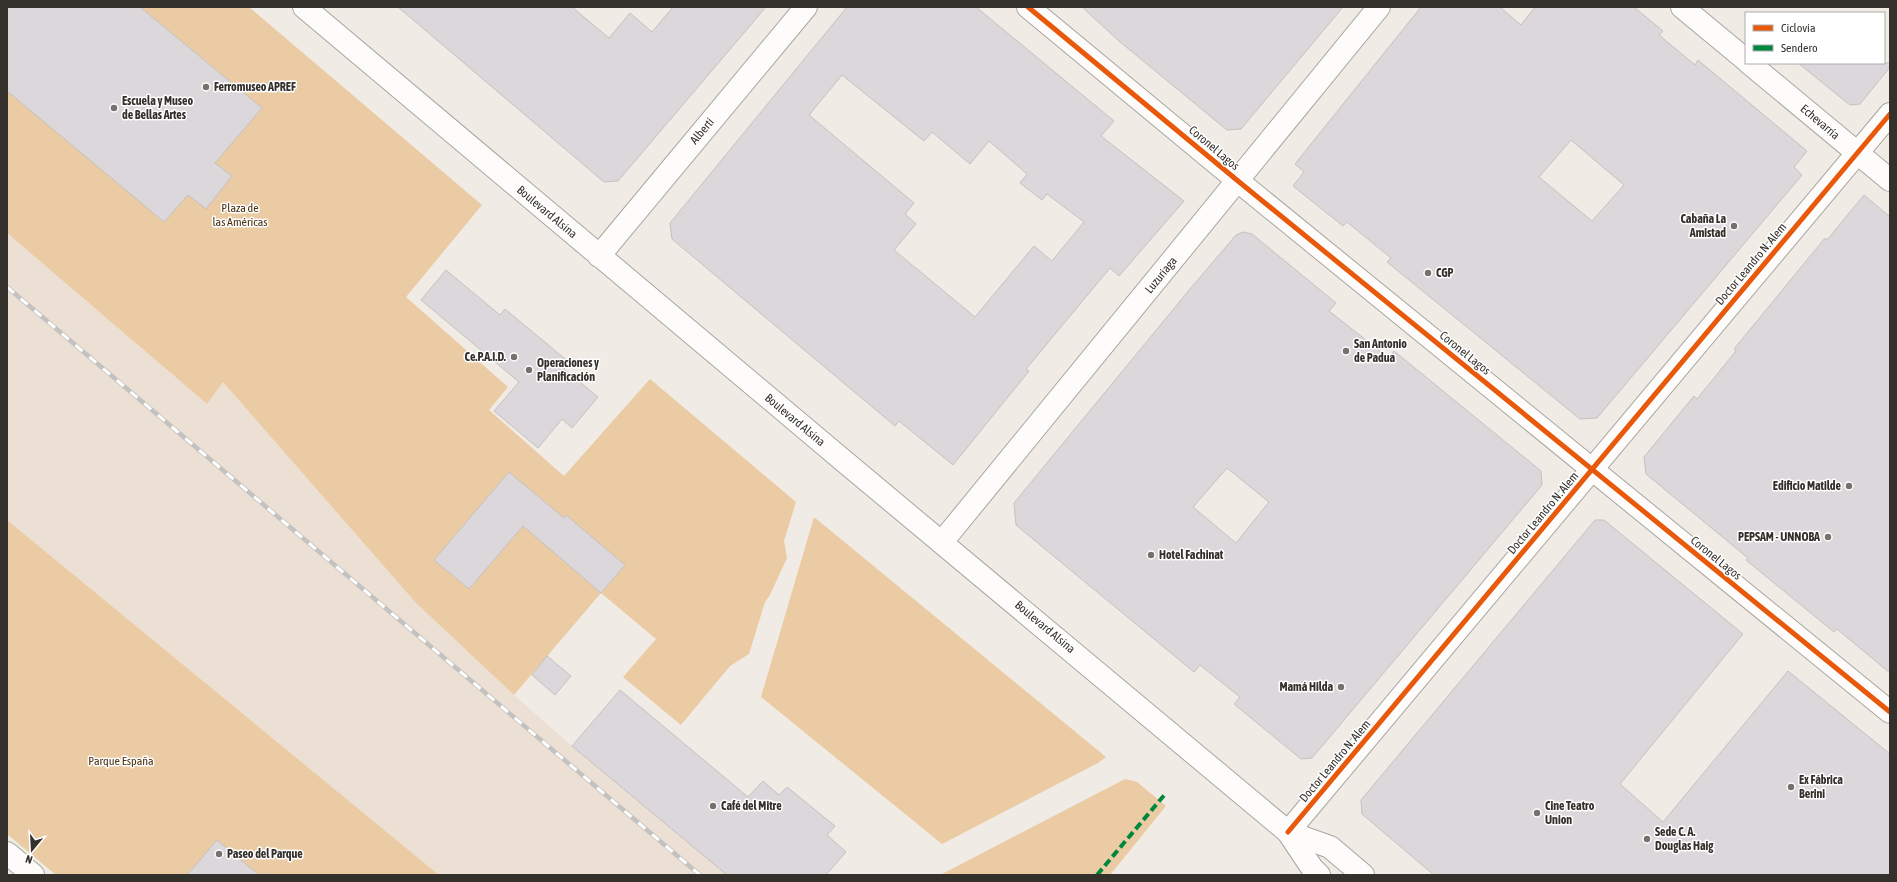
<svg xmlns="http://www.w3.org/2000/svg" width="1897" height="882" viewBox="0 0 1897 882" font-family="'Asap Condensed',sans-serif">
<rect width="100%" height="100%" fill="#f1ebe5"/>
<polygon fill="#ece0d4" points="7,233 207,404 223,381 416,603 514,695 572,746 727,875 439,875 7,520"/>
<g fill="#ebcba4">
<polygon points="7,7 249,7 482,205 406,297 508,387 489,410 564,476 650,379 796,502 784,541 787,558 770,595 765,602 749,654 730,666 681,725 623,677 656,639 601,593 514,695 416,603 223,382 207,404 7,233"/>
<polygon points="814,517 1106,757 1098,763 942,844 761,697"/>
<polygon points="7,520 439,875 56,875 7,834"/>
<polygon points="1125,779 1137,782 1166,806 1110,875 940,875"/>
</g>
<g fill="#dcd7db" stroke="#c4c1c1" fill-rule="evenodd">
<polygon points="7,7 140,7 262,108 215,163 232,176 206,209 188,195 164,222 7,91"/>
<polygon points="398,7 572,7 609,38 630,13 652,32 673,7 766,7 618,181 604,182"/>
<path d="M847,7h129l138,114 -13,15 83,65 -65,75 -9,-8 -84,101 3,2 -76,94 -54,-44 -4,5 -223,-187 -2,-16zM842,75l82,66 8,-9 38,32 19,-23 38,33 -7,9 22,17 5,-6 37,28 -32,39 -18,-15 -59,71 -81,-67 22,-26 -11,-10 9,-11 -105,-88z"/>
<polygon points="1082,7 1343,7 1241,129 1227,130 1119,41"/>
<path d="M1421,7h79l21,18 14,-18h99l29,24 -4,4 36,30 3,-5 109,91 -13,16 8,8 -205,243 -17,1 -193,-157 4,-4 -44,-36 -4,4 -50,-40 11,-14 -9,-8zM1571,140l53,45 -32,36 -53,-44z"/>
<polygon points="1798,63 1890,63 1890,67 1860,104 1850,105"/>
<polygon points="1864,195 1890,217 1890,673 1837,629 1834,632 1746,560 1748,558 1646,474 1644,457 1694,396 1697,399 1736,351 1734,349 1825,238 1827,240"/>
<path d="M1243,232l9,2 84,69 -7,8 60,47 5,-7 147,120 1,14 -230,273 -11,1 -67,-55 6,-7 -40,-32 -6,7 -178,-147 -2,-22 176,-214 46,-54zM1227,468l42,34 -33,41 -43,-36z"/>
<polygon points="446,270 500,315 505,309 570,363 564,369 598,397 572,428 562,419 538,448 494,411 519,382 421,300"/>
<polygon points="509,472 564,518 566,515 625,565 601,593 523,526 469,589 434,560"/>
<polygon points="1595,520 1604,520 1743,634 1620,784 1663,822 1788,671 1890,754 1890,875 1434,875 1362,814 1361,800"/>
<polygon points="547,656 571,676 555,695 532,675"/>
<polygon points="620,690 748,797 763,781 779,795 787,787 835,826 827,835 846,852 826,875 727,875 572,746"/>
<polygon points="217,840 259,875 187,875"/>
</g>
<g fill="none" stroke-linecap="round" stroke-linejoin="round">
<g stroke="#a9a5a0" stroke-width="24">
<g id="minor">
<polyline points="1028,7 1238,181 1890,712"/>
<polyline points="1682,7 1746,60"/>
<polyline points="1749,63 1890,180"/>
<polyline points="599,256 806,7"/>
<polyline points="942,542 1379,7"/>
<polyline points="1288,832 1890,114"/>
</g>
</g>
<g stroke="#a9a5a0" stroke-width="24">
<polyline id="tertiary" points="7,853 33,875"/>
</g>
<g stroke="#a9a5a0" stroke-width="24">
<g id="secondary">
<polyline points="304,7 845,462 1288,832 1312,868 1319,875"/>
<polyline points="1288,832 1330,847 1363,875"/>
</g>
</g>
<use href="#minor" stroke="#fdfcfb" stroke-width="22"/>
<use href="#tertiary" stroke="#fdfcfb" stroke-width="22"/>
<use href="#secondary" stroke="#fdfcfb" stroke-width="22"/>
<g stroke="#c3c2c0" stroke-width="4.5">
<polyline id="rail" points="7,287 700,875"/>
</g>
<use href="#rail" stroke="#fff" stroke-width="3" stroke-dasharray="9" stroke-linecap="butt"/>
<polyline stroke="#00873e" stroke-width="4" stroke-dasharray="8 4" stroke-linecap="butt" points="1097,875 1166,793"/>
<g stroke="#fff" stroke-width="8">
<g id="cycleway">
<polyline points="1028,7 1238,181 1890,712"/>
<polyline points="1288,832 1890,114"/>
</g>
</g>
<use href="#cycleway" stroke="#e8590c" stroke-width="5"/>
</g>
<g fill="#76716c" stroke="#fff" stroke-width="1.5">
<circle cx="206" cy="87" r="4"/>
<circle cx="114" cy="108" r="4"/>
<circle cx="1734" cy="226" r="4"/>
<circle cx="1428" cy="273" r="4"/>
<circle cx="1346" cy="351" r="4"/>
<circle cx="514" cy="357" r="4"/>
<circle cx="529" cy="370" r="4"/>
<circle cx="1849" cy="486" r="4"/>
<circle cx="1828" cy="537" r="4"/>
<circle cx="1151" cy="555" r="4"/>
<circle cx="1341" cy="687" r="4"/>
<circle cx="1791" cy="787" r="4"/>
<circle cx="713" cy="806" r="4"/>
<circle cx="1537" cy="813" r="4"/>
<circle cx="1647" cy="839" r="4"/>
<circle cx="219" cy="854" r="4"/>
</g>
<g text-anchor="middle" dominant-baseline="central" stroke-width="3" stroke-linejoin="round" paint-order="stroke">
<g font-size="12" font-weight="bold" fill="#34302b" stroke="#fff" text-anchor="start">
<text x="214" y="87">Ferromuseo APREF</text>
<text x="122" y="101">Escuela y Museo<tspan x="122" dy="14">de Bellas Artes</tspan></text>
<text x="1726" y="219" text-anchor="end">Cabaña La<tspan x="1726" dy="14">Amistad</tspan></text>
<text x="1436" y="273">CGP</text>
<text x="1354" y="344">San Antonio<tspan x="1354" dy="14">de Padua</tspan></text>
<text x="506" y="357" text-anchor="end">Ce.P.A.I.D.</text>
<text x="537" y="363">Operaciones y<tspan x="537" dy="14">Planificación</tspan></text>
<text x="1841" y="486" text-anchor="end">Edificio Matilde</text>
<text x="1820" y="537" text-anchor="end">PEPSAM - UNNOBA</text>
<text x="1159" y="555">Hotel Fachinat</text>
<text x="1333" y="687" text-anchor="end">Mamá Hilda</text>
<text x="1799" y="780">Ex Fábrica<tspan x="1799" dy="14">Berini</tspan></text>
<text x="721" y="806">Café del Mitre</text>
<text x="1545" y="806">Cine Teatro<tspan x="1545" dy="14">Union</tspan></text>
<text x="1655" y="832">Sede C. A.<tspan x="1655" dy="14">Douglas Haig</tspan></text>
<text x="227" y="854">Paseo del Parque</text>
</g>
<g font-size="12" fill="#34302b" stroke="#fff">
<text transform="translate(1820 122) rotate(40)">Echevarría</text>
<text transform="translate(702 131) rotate(-50)">Alberti</text>
<text transform="translate(1214 148) rotate(40)">Coronel Lagos</text>
<text transform="translate(547 212) rotate(40)">Boulevard Alsina</text>
<text transform="translate(1751 264) rotate(-50)">Doctor Leandro N. Alem</text>
<text transform="translate(1161 275) rotate(-51)">Luzuriaga</text>
<text transform="translate(1465 353) rotate(39)">Coronel Lagos</text>
<text transform="translate(795 420) rotate(40)">Boulevard Alsina</text>
<text transform="translate(1543 513) rotate(-50)">Doctor Leandro N. Alem</text>
<text transform="translate(1716 558) rotate(39)">Coronel Lagos</text>
<text transform="translate(1045 627) rotate(40)">Boulevard Alsina</text>
<text transform="translate(1335 761) rotate(-50)">Doctor Leandro N. Alem</text>
</g>
<g font-size="12" fill="#4a310f" stroke="#fff">
<text x="240" y="208">Plaza de<tspan x="240" dy="14">las Américas</tspan></text>
<text x="121" y="761">Parque España</text>
</g>
</g>
<rect width="1897" height="882" fill="none" stroke="#34302b" stroke-width="16"/>
<rect x="1745" y="12" width="140" height="52" fill="#ffffff" stroke="#aeacaa"/>
<rect x="1753" y="25" width="20" height="6" fill="#e8590c" stroke="#aeacaa"/>
<text x="1781" y="32" font-size="12" fill="#34302b">Ciclovía</text>
<rect x="1753" y="45" width="20" height="6" fill="#00873e" stroke="#aeacaa"/>
<text x="1781" y="52" font-size="12" fill="#34302b">Sendero</text>
<g transform="translate(32 850) rotate(198)" stroke="#ffffff" stroke-width="3" paint-order="stroke">
<path d="M0-3L7 15L0 10L-7 15Z" fill="#34302b"/>
<text y="-6" font-size="11" font-weight="bold" text-anchor="middle" fill="#34302b">N</text>
</g>
</svg>
